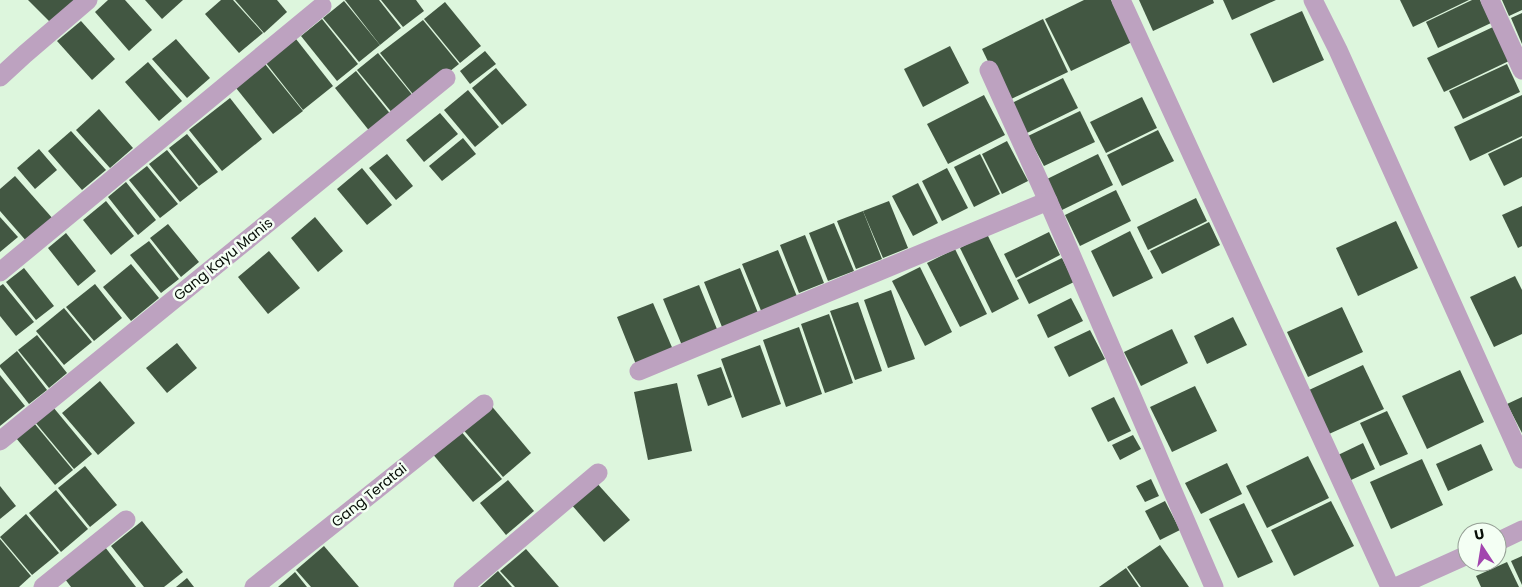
<svg xmlns="http://www.w3.org/2000/svg" width="1522" height="587" viewBox="0 0 1522 587" font-family="Poppins,sans-serif">
<rect width="100%" height="100%" fill="#ddf6dd"/>
<g fill="#425742">
<polygon points="28,0 78,0 54,26"/>
<polygon points="108,0 125,0 152,30 129,51 95,12"/>
<polygon points="145,0 183,0 162,19"/>
<polygon points="221,0 233,0 263,33 239,53 205,14"/>
<polygon points="235,0 277,0 287,12 264,33"/>
<polygon points="345,0 379,0 401,28 380,45"/>
<polygon points="381,0 416,0 424,11 403,27"/>
<polygon points="1084,0 1111,0 1132,42 1071,71 1045,19"/>
<polygon points="1139,0 1213,0 1214,3 1153,31"/>
<polygon points="1223,0 1276,0 1232,20"/>
<polygon points="1400,0 1469,0 1413,27"/>
<polygon points="1472,0 1480,0 1491,23 1438,48 1426,22"/>
<polygon points="1502,0 1522,0 1522,10 1509,16"/>
<polygon points="344,1 380,45 359,62 323,18"/>
<polygon points="445,2 481,46 460,63 424,19"/>
<polygon points="1302,11 1324,60 1273,83 1250,34"/>
<polygon points="1522,13 1522,44 1511,18"/>
<polygon points="322,19 358,64 337,81 301,36"/>
<polygon points="1043,19 1068,72 1007,101 982,49"/>
<polygon points="423,20 459,64 416,98 380,53"/>
<polygon points="81,21 115,59 92,80 57,41"/>
<polygon points="1493,27 1509,61 1444,92 1427,58"/>
<polygon points="176,39 210,78 187,98 152,59"/>
<polygon points="296,39 333,86 303,110 266,63"/>
<polygon points="950,46 969,83 923,107 904,69"/>
<polygon points="485,51 496,64 470,84 460,71"/>
<polygon points="378,53 414,97 393,114 357,70"/>
<polygon points="148,62 182,101 159,121 125,82"/>
<polygon points="265,64 303,111 273,134 236,88"/>
<polygon points="1507,64 1520,92 1463,119 1449,91"/>
<polygon points="496,68 527,105 502,125 472,88"/>
<polygon points="356,71 392,116 371,133 335,88"/>
<polygon points="1063,78 1078,108 1027,133 1012,103"/>
<polygon points="468,90 499,127 475,147 444,110"/>
<polygon points="984,95 1005,135 948,164 927,124"/>
<polygon points="1522,95 1522,136 1470,161 1454,127"/>
<polygon points="1142,97 1157,128 1106,153 1090,122"/>
<polygon points="230,98 262,139 222,171 189,130"/>
<polygon points="99,109 133,148 110,168 76,130"/>
<polygon points="1080,111 1095,142 1044,166 1028,136"/>
<polygon points="440,113 458,134 424,162 406,140"/>
<polygon points="1158,130 1174,161 1122,186 1107,155"/>
<polygon points="71,131 106,170 82,190 48,151"/>
<polygon points="187,134 218,172 199,186 169,148"/>
<polygon points="463,138 476,154 442,181 429,166"/>
<polygon points="1522,138 1522,177 1504,186 1488,154"/>
<polygon points="1007,141 1028,181 1002,194 982,154"/>
<polygon points="39,149 57,170 35,189 17,168"/>
<polygon points="167,150 198,188 180,202 149,164"/>
<polygon points="387,154 413,186 396,200 369,168"/>
<polygon points="980,154 1000,194 974,207 954,167"/>
<polygon points="1098,154 1113,185 1062,210 1047,179"/>
<polygon points="147,166 178,204 160,218 129,180"/>
<polygon points="362,168 392,205 367,225 337,189"/>
<polygon points="947,168 968,208 942,221 922,181"/>
<polygon points="15,176 54,220 28,243 0,211 0,189"/>
<polygon points="126,182 156,220 138,235 108,197"/>
<polygon points="918,183 938,223 913,236 892,196"/>
<polygon points="1116,190 1131,221 1080,246 1065,215"/>
<polygon points="1196,198 1207,221 1148,250 1137,227"/>
<polygon points="106,201 134,236 111,255 83,220"/>
<polygon points="889,201 908,248 883,258 863,211"/>
<polygon points="1522,206 1522,246 1518,248 1502,215"/>
<polygon points="863,211 882,259 856,269 837,221"/>
<polygon points="0,217 18,237 0,252"/>
<polygon points="315,217 343,251 318,272 291,238"/>
<polygon points="1396,221 1418,268 1358,296 1336,248"/>
<polygon points="1209,222 1220,245 1162,274 1150,251"/>
<polygon points="834,223 854,271 828,281 809,233"/>
<polygon points="168,224 199,262 181,277 150,238"/>
<polygon points="1130,231 1153,278 1113,297 1091,251"/>
<polygon points="1049,232 1060,255 1016,278 1004,254"/>
<polygon points="66,233 96,271 78,286 48,248"/>
<polygon points="987,234 1019,299 992,313 960,248"/>
<polygon points="805,235 824,283 799,293 780,245"/>
<polygon points="149,241 179,279 161,293 130,255"/>
<polygon points="955,249 987,314 960,327 927,263"/>
<polygon points="778,250 798,299 762,313 742,264"/>
<polygon points="269,251 300,288 268,314 238,277"/>
<polygon points="1062,258 1074,282 1029,304 1017,280"/>
<polygon points="131,264 159,298 131,321 103,287"/>
<polygon points="920,267 952,332 925,346 892,281"/>
<polygon points="24,268 54,306 36,320 6,282"/>
<polygon points="740,268 760,318 724,332 704,282"/>
<polygon points="1515,276 1522,290 1522,334 1494,347 1470,297"/>
<polygon points="3,284 34,322 16,336 0,316 0,286"/>
<polygon points="95,284 122,318 94,341 66,307"/>
<polygon points="699,285 719,334 683,348 663,299"/>
<polygon points="891,290 915,359 888,368 864,300"/>
<polygon points="1071,298 1083,321 1048,338 1037,315"/>
<polygon points="858,302 882,371 855,380 830,311"/>
<polygon points="653,303 674,352 637,367 617,317"/>
<polygon points="1342,307 1363,352 1308,377 1287,332"/>
<polygon points="64,308 92,342 64,365 36,331"/>
<polygon points="829,314 853,383 825,393 801,324"/>
<polygon points="1233,317 1247,345 1207,364 1194,336"/>
<polygon points="799,327 822,394 786,407 763,340"/>
<polygon points="1172,329 1188,363 1141,386 1124,352"/>
<polygon points="1090,330 1105,359 1069,377 1054,347"/>
<polygon points="37,335 67,373 49,388 18,350"/>
<polygon points="177,343 197,368 167,393 146,368"/>
<polygon points="760,345 781,404 742,418 721,359"/>
<polygon points="17,351 47,390 29,404 0,367 0,365"/>
<polygon points="1363,365 1384,409 1329,434 1309,390"/>
<polygon points="721,367 732,397 708,406 697,375"/>
<polygon points="1460,370 1484,422 1427,449 1402,396"/>
<polygon points="0,375 25,406 0,426"/>
<polygon points="100,381 135,423 98,455 62,413"/>
<polygon points="677,383 692,451 648,460 634,392"/>
<polygon points="1195,386 1217,431 1172,452 1150,407"/>
<polygon points="1114,397 1131,431 1108,442 1091,408"/>
<polygon points="1522,397 1522,433 1507,404"/>
<polygon points="489,403 531,453 503,477 461,427"/>
<polygon points="53,407 92,454 74,469 35,422"/>
<polygon points="1387,411 1408,454 1380,466 1360,423"/>
<polygon points="34,423 73,470 55,485 16,438"/>
<polygon points="459,429 502,479 473,502 431,452"/>
<polygon points="1133,435 1141,449 1120,460 1112,445"/>
<polygon points="1363,443 1375,469 1351,480 1338,455"/>
<polygon points="1481,444 1493,470 1448,491 1436,464"/>
<polygon points="1308,456 1329,498 1267,528 1246,486"/>
<polygon points="1422,459 1443,505 1391,529 1370,482"/>
<polygon points="1227,463 1242,494 1201,514 1185,483"/>
<polygon points="85,466 117,505 90,527 58,488"/>
<polygon points="1151,479 1159,496 1145,502 1136,486"/>
<polygon points="508,480 534,511 506,535 480,503"/>
<polygon points="595,481 630,520 604,542 570,503"/>
<polygon points="0,486 16,506 0,519"/>
<polygon points="56,490 88,529 61,552 29,513"/>
<polygon points="1165,501 1180,530 1160,540 1145,511"/>
<polygon points="1331,501 1354,546 1294,576 1271,530"/>
<polygon points="1244,503 1273,562 1238,578 1209,519"/>
<polygon points="26,514 59,553 32,575 0,537"/>
<polygon points="142,521 183,572 164,587 144,587 111,546"/>
<polygon points="0,539 31,576 19,587 0,587"/>
<polygon points="1160,545 1189,587 1141,587 1127,567"/>
<polygon points="324,546 359,587 311,587 296,570"/>
<polygon points="105,547 136,587 71,587 65,579"/>
<polygon points="526,549 559,587 515,587 500,571"/>
<polygon points="1522,556 1522,585 1511,561"/>
<polygon points="1507,562 1519,587 1481,587 1476,576"/>
<polygon points="1126,568 1139,587 1099,587"/>
<polygon points="498,571 512,587 480,587"/>
<polygon points="295,572 307,587 278,587"/>
<polygon points="187,578 194,587 176,587"/>
</g>
<g fill="none" stroke-linecap="round" stroke-linejoin="round">
<g stroke="#bda2c0" stroke-width="19">
<polyline points="1121,0 1390,587"/>
<polyline points="1313,0 1338,50 1522,459"/>
<polyline points="1490,0 1522,70"/>
<polyline points="989,70 1048,201 1214,587"/>
<polyline points="0,77 25,54 88,0"/>
<polyline points="0,272 322,6"/>
<polyline points="639,371 1048,201"/>
<polyline points="0,441 446,78"/>
<polyline points="1497,542 1522,530"/>
<polyline points="43,587 126,520"/>
<polyline points="254,587 484,404"/>
<polyline points="463,587 598,473"/>
<polyline points="1396,587 1467,555"/>
</g>
</g>
<g text-anchor="middle" dominant-baseline="central" stroke-width="5" stroke-linejoin="round" paint-order="stroke">
<g font-size="14" fill="#070e07" stroke="#f4fff4">
<text transform="translate(223 259) rotate(-39)">Gang Kayu Manis</text>
<text transform="translate(369 495) rotate(-39)">Gang Teratai</text>
</g>
</g>
<g transform="translate(1482 547) rotate(348)"><circle r="24" fill="#f4fff4" stroke="#959f95"/>
<path d="M0-4L9 19L0 12L-9 19Z" fill="#a245ae"/>
<text y="-8" font-size="14" font-weight="bold" text-anchor="middle" fill="#070e07">U</text>
</g>
</svg>
